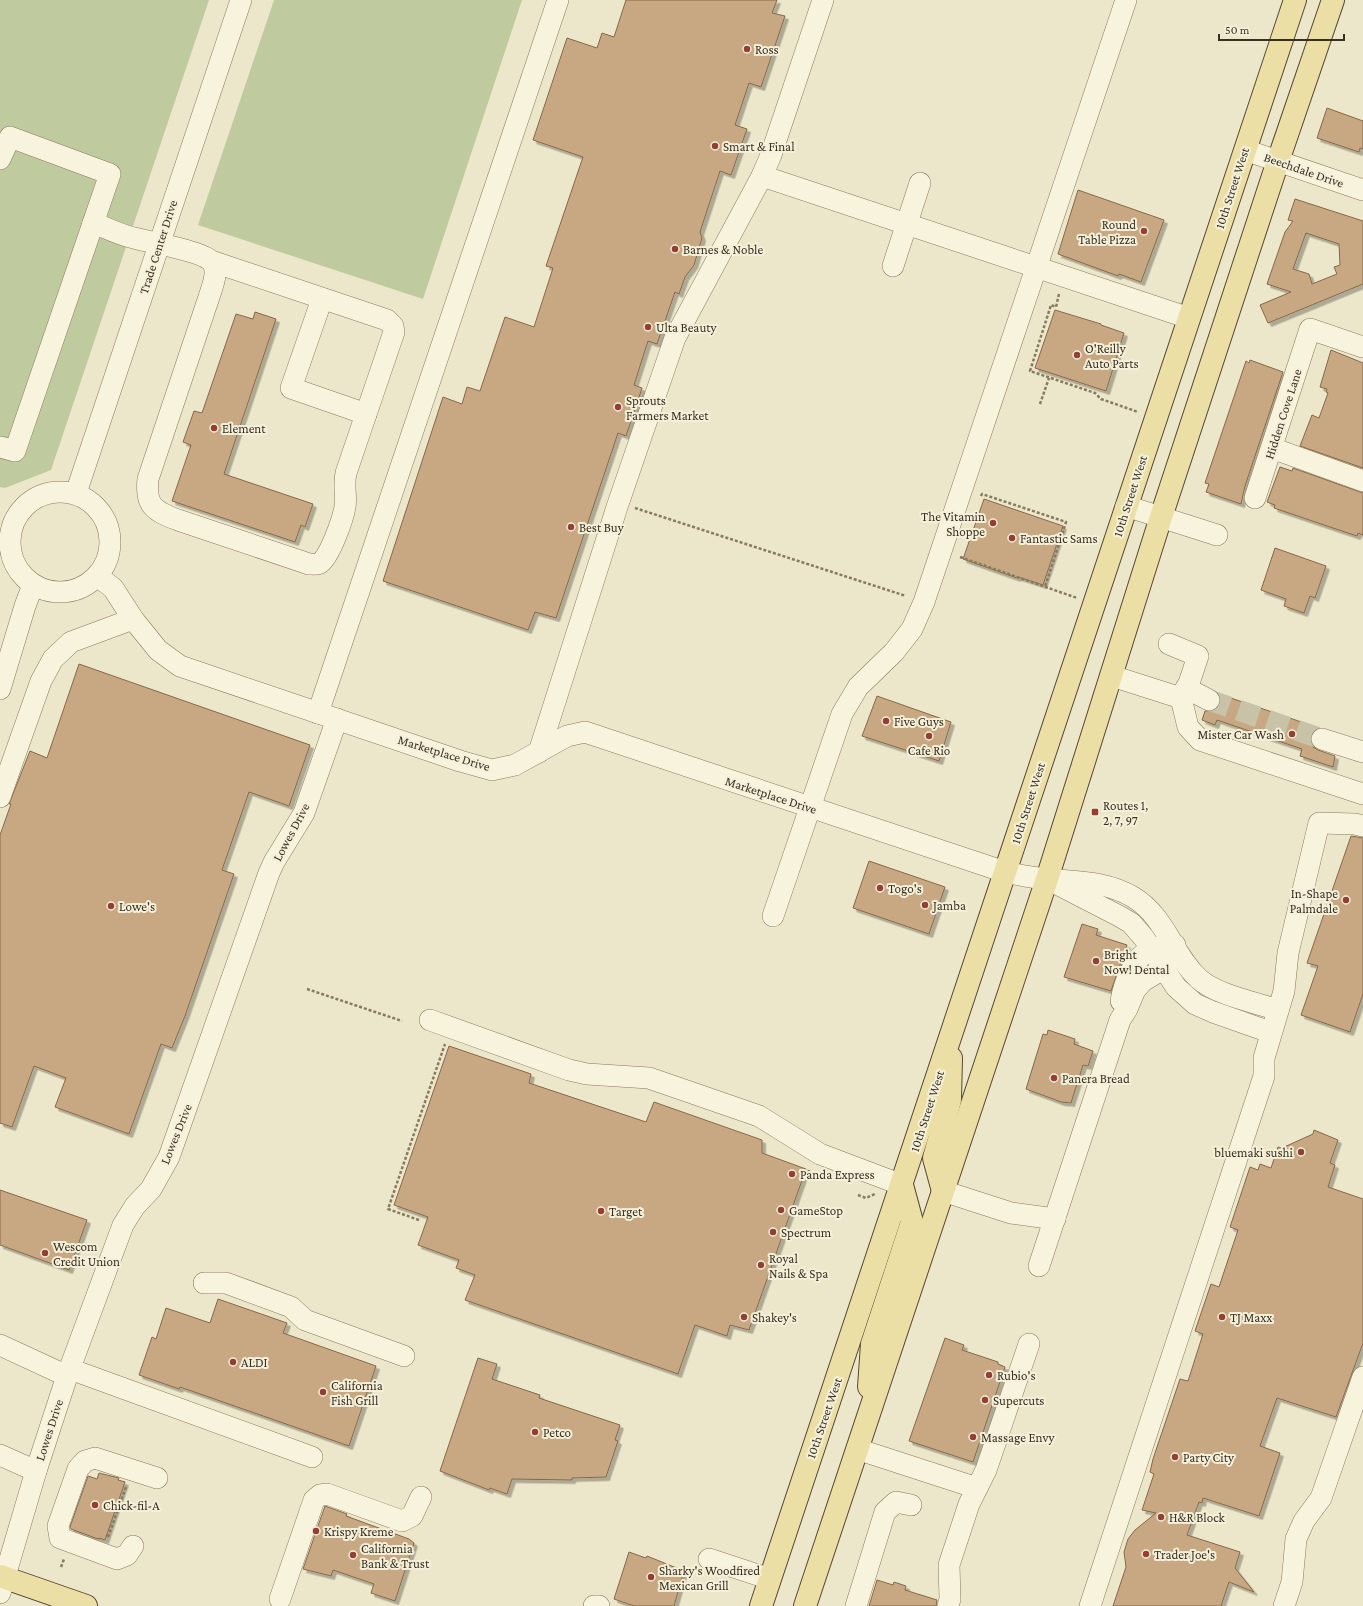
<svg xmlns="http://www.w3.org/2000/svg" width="1363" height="1606" viewBox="0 0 1363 1606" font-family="'Crimson Pro',serif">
<defs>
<filter id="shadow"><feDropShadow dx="3.5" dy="3.5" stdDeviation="0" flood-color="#0004"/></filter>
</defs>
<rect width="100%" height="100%" fill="#ece7ca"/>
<g fill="#bfca9e">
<polygon points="0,0 209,0 51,470 5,488 0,487"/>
<polygon points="274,0 522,0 423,299 198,225"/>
</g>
<g fill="#c8a883" stroke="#866847" fill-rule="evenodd" filter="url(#shadow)">
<polygon points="626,0 777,0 772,13 785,16 761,87 749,83 735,125 747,129 731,175 720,171 700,232 702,238 694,265 685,277 679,294 675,292 657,344 648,341 634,385 642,388 626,436 618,433 556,618 535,612 528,630 383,581 443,397 462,404 467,387 480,391 505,317 534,327 553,268 546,266 583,157 533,140 567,38 597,48 602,33 614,37"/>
<polygon points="1327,108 1363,121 1363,149 1360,148 1359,152 1317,138"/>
<polygon points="1078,190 1164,220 1141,282 1119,274 1118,276 1058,254"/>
<path d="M1295,199l68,22v63l-95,39 -8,-18 31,-13 -24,-8 18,-52 8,-11 -5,-1zM1306,233l33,11 1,21 -6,2 3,7 -25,10 -3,-10 -16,-5z"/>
<polygon points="1055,310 1101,324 1101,325 1124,333 1106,391 1035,368"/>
<polygon points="255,312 276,319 224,474 313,504 305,527 301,525 295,542 172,501 191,445 183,442 194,411 202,413 236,314 253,319"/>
<polygon points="1331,350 1363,363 1363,468 1300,446 1312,415 1319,418 1328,393 1326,392 1327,389 1320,387"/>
<polygon points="1250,360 1283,372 1245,486 1241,504 1206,492 1209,484 1205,483 1246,361 1249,363"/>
<polygon points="1280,467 1292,471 1293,468 1363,493 1363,535 1358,533 1357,536 1327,526 1274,508 1275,505 1267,502"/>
<polygon points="984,499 1063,526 1043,585 1018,577 1017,578 963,559"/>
<polygon points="1275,548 1326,566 1315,598 1310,596 1304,613 1284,606 1286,599 1261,590"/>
<polygon points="79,664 310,745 289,806 249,792 222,870 234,874 185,1016 172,1048 161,1044 129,1134 55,1107 66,1078 34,1066 12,1127 0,1123 0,835 11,804 9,804 30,751 47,758"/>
<polygon points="1219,694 1319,728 1311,735 1310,742 1313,747 1318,750 1335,756 1333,767 1300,756 1302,749 1217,720 1215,725 1202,720 1205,711 1215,710 1219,706 1221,700"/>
<polygon points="877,696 951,722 939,761 862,736"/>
<polygon points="1351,836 1363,838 1363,994 1350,1032 1301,1015 1318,966 1307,963"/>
<polygon points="869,861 945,887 929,934 853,908"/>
<polygon points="1082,924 1098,929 1096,935 1127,945 1111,991 1064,977"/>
<polygon points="1048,1030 1075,1039 1074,1044 1093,1051 1088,1066 1083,1065 1071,1103 1061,1102 1026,1089 1043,1034 1047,1035"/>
<polygon points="449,1046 531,1074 529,1083 646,1122 654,1102 762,1140 762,1153 806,1169 749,1330 730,1325 727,1336 695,1325 678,1374 465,1300 475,1275 456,1268 459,1260 418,1245 428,1217 394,1205"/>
<polygon points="1314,1130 1338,1140 1330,1163 1335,1165 1328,1187 1363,1199 1363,1343 1336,1417 1277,1398 1260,1446 1280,1453 1259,1516 1203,1498 1202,1503 1199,1502 1187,1535 1240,1552 1235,1568 1254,1592 1229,1582 1221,1606 1113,1606 1126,1567 1124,1552 1128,1539 1135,1530 1156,1513 1142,1510 1154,1474 1150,1472 1153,1459 1180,1379 1188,1381 1203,1334 1195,1331 1211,1284 1219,1287 1238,1230 1230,1227 1250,1167 1258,1170 1260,1164 1271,1168 1278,1147 1282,1148 1313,1134"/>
<polygon points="0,1190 87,1220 69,1270 0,1245"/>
<polygon points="218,1299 287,1323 283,1333 376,1366 349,1446 180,1387 179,1389 139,1375 152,1337 156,1339 166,1308 210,1323"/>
<polygon points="945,1338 964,1345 962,1350 998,1362 998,1364 1005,1367 973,1462 909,1441"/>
<polygon points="478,1358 497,1364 492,1379 540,1395 539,1398 620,1425 615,1440 618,1441 606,1477 572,1478 572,1480 512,1479 507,1494 490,1488 489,1490 440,1471"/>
<polygon points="99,1473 119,1478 118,1480 125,1482 105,1540 99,1538 98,1539 71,1529 70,1527 88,1476 97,1479"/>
<polygon points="325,1506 347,1514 346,1516 409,1539 414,1543 395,1601 371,1593 374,1584 333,1570 331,1576 303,1569"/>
<polygon points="629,1552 646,1558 647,1556 684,1571 674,1606 634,1606 614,1599"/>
<polygon points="877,1580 893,1585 894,1582 906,1586 905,1590 937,1600 936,1606 869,1606"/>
</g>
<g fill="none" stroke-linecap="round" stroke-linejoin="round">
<polyline stroke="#c8c2a8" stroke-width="21" stroke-dasharray="21 10" stroke-linecap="butt" points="1209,700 1322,739"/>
<g stroke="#887a5f" stroke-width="22">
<g id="minor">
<polyline points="1245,150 1363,190"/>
<polyline points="0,159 10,137 110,174 15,451 0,447"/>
<polyline points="762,176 1189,318"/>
<path d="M93,223c14,5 27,12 41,15 15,4 67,13 77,23 9,9 1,26 -2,36l-61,182c-3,27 6,32 30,41l131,44c4,0 8,1 11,-1 10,-7 23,-44 25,-56 2,-11 -2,-21 1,-34l48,-141 -1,-6 -6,-6 -176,-59"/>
<polyline points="893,266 920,183"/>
<polyline points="322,299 291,388 366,414"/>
<polyline points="1272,448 1363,481"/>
<circle cx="60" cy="542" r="50"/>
<polyline points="76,493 241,0"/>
<polyline points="1255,498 1310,329 1363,347"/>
<polyline points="1126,506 1217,535"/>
<path d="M97,576l16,12 20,31 25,31 22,16 280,95 32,9 23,-5 52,-29 18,-4 420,140c14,3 28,6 42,7 30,3 59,2 86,18 33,20 39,57 66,82 18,16 55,23 79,31"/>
<polyline points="1112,676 1181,698 1189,683 1198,656 1169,644"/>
<polyline points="1186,688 1209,700"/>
<polyline points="0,689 25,606 33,585"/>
<polyline points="1181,698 1188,727 1200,740 1363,794"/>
<polyline points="318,713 558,0"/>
<polyline points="1322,739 1363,752"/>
<polyline points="539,752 617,507 675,338 762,176 771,155 823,0"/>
<polyline points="0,797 41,681 53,659 71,642 133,619"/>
<polyline points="1055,883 1119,916 1131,923 1144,938 1176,987 1195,1004 1213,1012 1270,1032"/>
<polyline points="773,916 842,714 858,687 894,652 912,629 924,602 1126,0"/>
<path d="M1121,1001c3,-18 12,-43 30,-52 3,-2 9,-1 13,-2"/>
<polyline points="430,1020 569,1070 587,1074 649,1078 759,1116 820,1154 902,1185"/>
<polyline points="943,1191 1011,1213 1055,1219"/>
<polyline points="1039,1266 1120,1020 1127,1009 1135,990 1143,981 1163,969 1175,945"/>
<polyline points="204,1283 226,1283 291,1307 305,1320 404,1356"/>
<polyline points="0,1345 67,1376"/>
<polyline points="70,1369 312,1457"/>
<polyline points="857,1449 977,1488"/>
<polyline points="0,1455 36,1471"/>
<polyline points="133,1546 127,1555 117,1559 60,1538 58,1526 78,1469 85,1461 95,1458 157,1478"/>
<polyline points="709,1559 770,1579"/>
<polyline points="0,1593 36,1471 67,1376 123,1225 135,1206 151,1189 169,1157 269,873 274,862 304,813 337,719"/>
<polyline points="280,1599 314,1500 320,1495 327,1494 402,1521 412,1516 421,1497"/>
<polyline points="594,1606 599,1606"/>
<polyline points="856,1606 885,1512 896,1502 911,1505"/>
<polyline points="948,1606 950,1599 949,1565 969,1504 986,1470 1029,1344"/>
<polyline points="1090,1606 1264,1076 1264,1058 1284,991 1288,953 1319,823 1355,824 1363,826"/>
<polyline points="1284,1606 1292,1582 1296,1539 1304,1521 1321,1498 1363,1377"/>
</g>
</g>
<g stroke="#574833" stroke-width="24">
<g id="major">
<polyline points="943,1191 934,1158 950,1100 951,1058"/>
<polyline points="869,1387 872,1344 912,1222 902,1185"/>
<polyline points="0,1576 86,1606"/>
<polyline points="761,1606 1295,0"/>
<polyline points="805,1606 1047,879 1161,517 1278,161 1333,0"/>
</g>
</g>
<g stroke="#887a5f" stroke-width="2.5" stroke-dasharray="3 2" stroke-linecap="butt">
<polyline points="1059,294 1056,307 1051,305 1030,371 1095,393 1101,399 1138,412"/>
<polyline points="1040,404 1049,378"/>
<polyline points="981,496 982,494 1066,522 1045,587"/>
<polyline points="635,508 906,596"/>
<polyline points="960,557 1077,598"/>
<polyline points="307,989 402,1021"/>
<polyline points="808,1177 809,1170"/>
<polyline points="858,1195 866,1198 875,1194"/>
<polyline points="419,1220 388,1209 445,1044"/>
<polyline points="108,1537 126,1487"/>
<polyline points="61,1567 64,1559"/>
</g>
<use href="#minor" stroke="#f7f3dd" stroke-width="21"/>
<use href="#major" stroke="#ecdfa5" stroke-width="22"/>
</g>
<g fill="#943f33" stroke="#f4f0d9" stroke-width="1.5">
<circle cx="747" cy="49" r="4"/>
<circle cx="715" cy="146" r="4"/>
<circle cx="1144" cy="231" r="4"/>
<circle cx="675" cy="249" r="4"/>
<circle cx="648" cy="327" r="4"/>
<circle cx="1077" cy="355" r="4"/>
<circle cx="618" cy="407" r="4"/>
<circle cx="214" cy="428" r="4"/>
<circle cx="993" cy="523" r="4"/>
<circle cx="571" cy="527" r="4"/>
<circle cx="1012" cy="538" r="4"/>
<circle cx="886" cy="721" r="4"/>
<circle cx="1292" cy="734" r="4"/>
<circle cx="929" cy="736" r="4"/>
<rect x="1091" y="808" width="8" height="8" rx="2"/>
<circle cx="880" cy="888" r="4"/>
<circle cx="1346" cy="900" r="4"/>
<circle cx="925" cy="905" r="4"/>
<circle cx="111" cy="906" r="4"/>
<circle cx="1096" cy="961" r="4"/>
<circle cx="1054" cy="1078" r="4"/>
<circle cx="1301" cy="1152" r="4"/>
<circle cx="792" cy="1174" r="4"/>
<circle cx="781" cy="1210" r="4"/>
<circle cx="601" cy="1211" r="4"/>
<circle cx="773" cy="1232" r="4"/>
<circle cx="45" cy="1253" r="4"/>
<circle cx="761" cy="1265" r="4"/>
<circle cx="744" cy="1317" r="4"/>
<circle cx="1222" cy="1317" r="4"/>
<circle cx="233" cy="1362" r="4"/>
<circle cx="989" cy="1375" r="4"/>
<circle cx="323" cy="1392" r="4"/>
<circle cx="985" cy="1400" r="4"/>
<circle cx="535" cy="1432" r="4"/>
<circle cx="973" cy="1437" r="4"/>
<circle cx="1175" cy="1457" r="4"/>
<circle cx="95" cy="1505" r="4"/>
<circle cx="1161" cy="1517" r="4"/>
<circle cx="316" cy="1531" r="4"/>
<circle cx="1146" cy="1554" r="4"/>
<circle cx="353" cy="1555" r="4"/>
<circle cx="651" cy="1577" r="4"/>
</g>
<g text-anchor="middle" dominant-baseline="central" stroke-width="4" stroke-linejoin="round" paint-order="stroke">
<g font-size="13" fill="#3a3022" stroke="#f4f0d9" text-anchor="start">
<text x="755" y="49">Ross</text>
<text x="723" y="146">Smart &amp; Final</text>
<text x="1136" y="224" text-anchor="end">Round<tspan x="1136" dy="15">Table Pizza</tspan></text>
<text x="683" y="249">Barnes &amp; Noble</text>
<text x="656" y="327">Ulta Beauty</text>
<text x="1085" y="348">O'Reilly<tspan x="1085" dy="15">Auto Parts</tspan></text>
<text x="626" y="400">Sprouts<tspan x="626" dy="15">Farmers Market</tspan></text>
<text x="222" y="428">Element</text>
<text x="985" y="516" text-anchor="end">The Vitamin<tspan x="985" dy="15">Shoppe</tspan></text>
<text x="579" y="527">Best Buy</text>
<text x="1020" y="538">Fantastic Sams</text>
<text x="894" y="721">Five Guys</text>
<text x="1284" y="734" text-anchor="end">Mister Car Wash</text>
<text x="929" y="750" text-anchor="middle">Cafe Rio</text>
<text x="1103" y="805">Routes 1,<tspan x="1103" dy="15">2, 7, 97</tspan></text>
<text x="888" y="888">Togo's</text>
<text x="1338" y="893" text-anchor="end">In-Shape<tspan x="1338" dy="15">Palmdale</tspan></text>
<text x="933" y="905">Jamba</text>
<text x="119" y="906">Lowe's</text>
<text x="1104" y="954">Bright<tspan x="1104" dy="15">Now! Dental</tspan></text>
<text x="1062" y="1078">Panera Bread</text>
<text x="1293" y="1152" text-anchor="end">bluemaki sushi</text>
<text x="800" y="1174">Panda Express</text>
<text x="789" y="1210">GameStop</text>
<text x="609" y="1211">Target</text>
<text x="781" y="1232">Spectrum</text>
<text x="53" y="1246">Wescom<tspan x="53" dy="15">Credit Union</tspan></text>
<text x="769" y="1258">Royal<tspan x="769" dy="15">Nails &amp; Spa</tspan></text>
<text x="752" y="1317">Shakey's</text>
<text x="1230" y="1317">TJ Maxx</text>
<text x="241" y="1362">ALDI</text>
<text x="997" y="1375">Rubio's</text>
<text x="331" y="1385">California<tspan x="331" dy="15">Fish Grill</tspan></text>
<text x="993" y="1400">Supercuts</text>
<text x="543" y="1432">Petco</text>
<text x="981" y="1437">Massage Envy</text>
<text x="1183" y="1457">Party City</text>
<text x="103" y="1505">Chick-fil-A</text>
<text x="1169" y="1517">H&amp;R Block</text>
<text x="324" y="1531">Krispy Kreme</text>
<text x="361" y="1548">California<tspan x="361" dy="15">Bank &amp; Trust</tspan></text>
<text x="1154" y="1554">Trader Joe's</text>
<text x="659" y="1570">Sharky's Woodfired<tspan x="659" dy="15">Mexican Grill</tspan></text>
</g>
<g font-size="13" fill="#3a3022" stroke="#f4f0d9">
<text transform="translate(1304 170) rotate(19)">Beechdale Drive</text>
<text transform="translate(1232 188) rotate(-72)">10th Street West</text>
<text transform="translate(158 247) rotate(-72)">Trade Center Drive</text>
<text transform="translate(1283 414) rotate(-72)">Hidden Cove Lane</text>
<text transform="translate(1130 496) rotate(-72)">10th Street West</text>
<text transform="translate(444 753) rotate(17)">Marketplace Drive</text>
<text transform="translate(771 795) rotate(18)">Marketplace Drive</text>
<text transform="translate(1028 803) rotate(-72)">10th Street West</text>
<text transform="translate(291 832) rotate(-62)">Lowes Drive</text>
<text transform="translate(927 1111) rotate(-72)">10th Street West</text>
<text transform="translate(176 1134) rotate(-68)">Lowes Drive</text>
<text transform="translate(824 1418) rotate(-71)">10th Street West</text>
<text transform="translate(49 1430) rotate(-72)">Lowes Drive</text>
</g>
</g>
<path d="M1219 34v6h125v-6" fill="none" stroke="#3a3022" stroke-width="2"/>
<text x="1225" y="34" font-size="12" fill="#3a3022" stroke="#f4f0d9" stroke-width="3" paint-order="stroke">50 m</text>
</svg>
